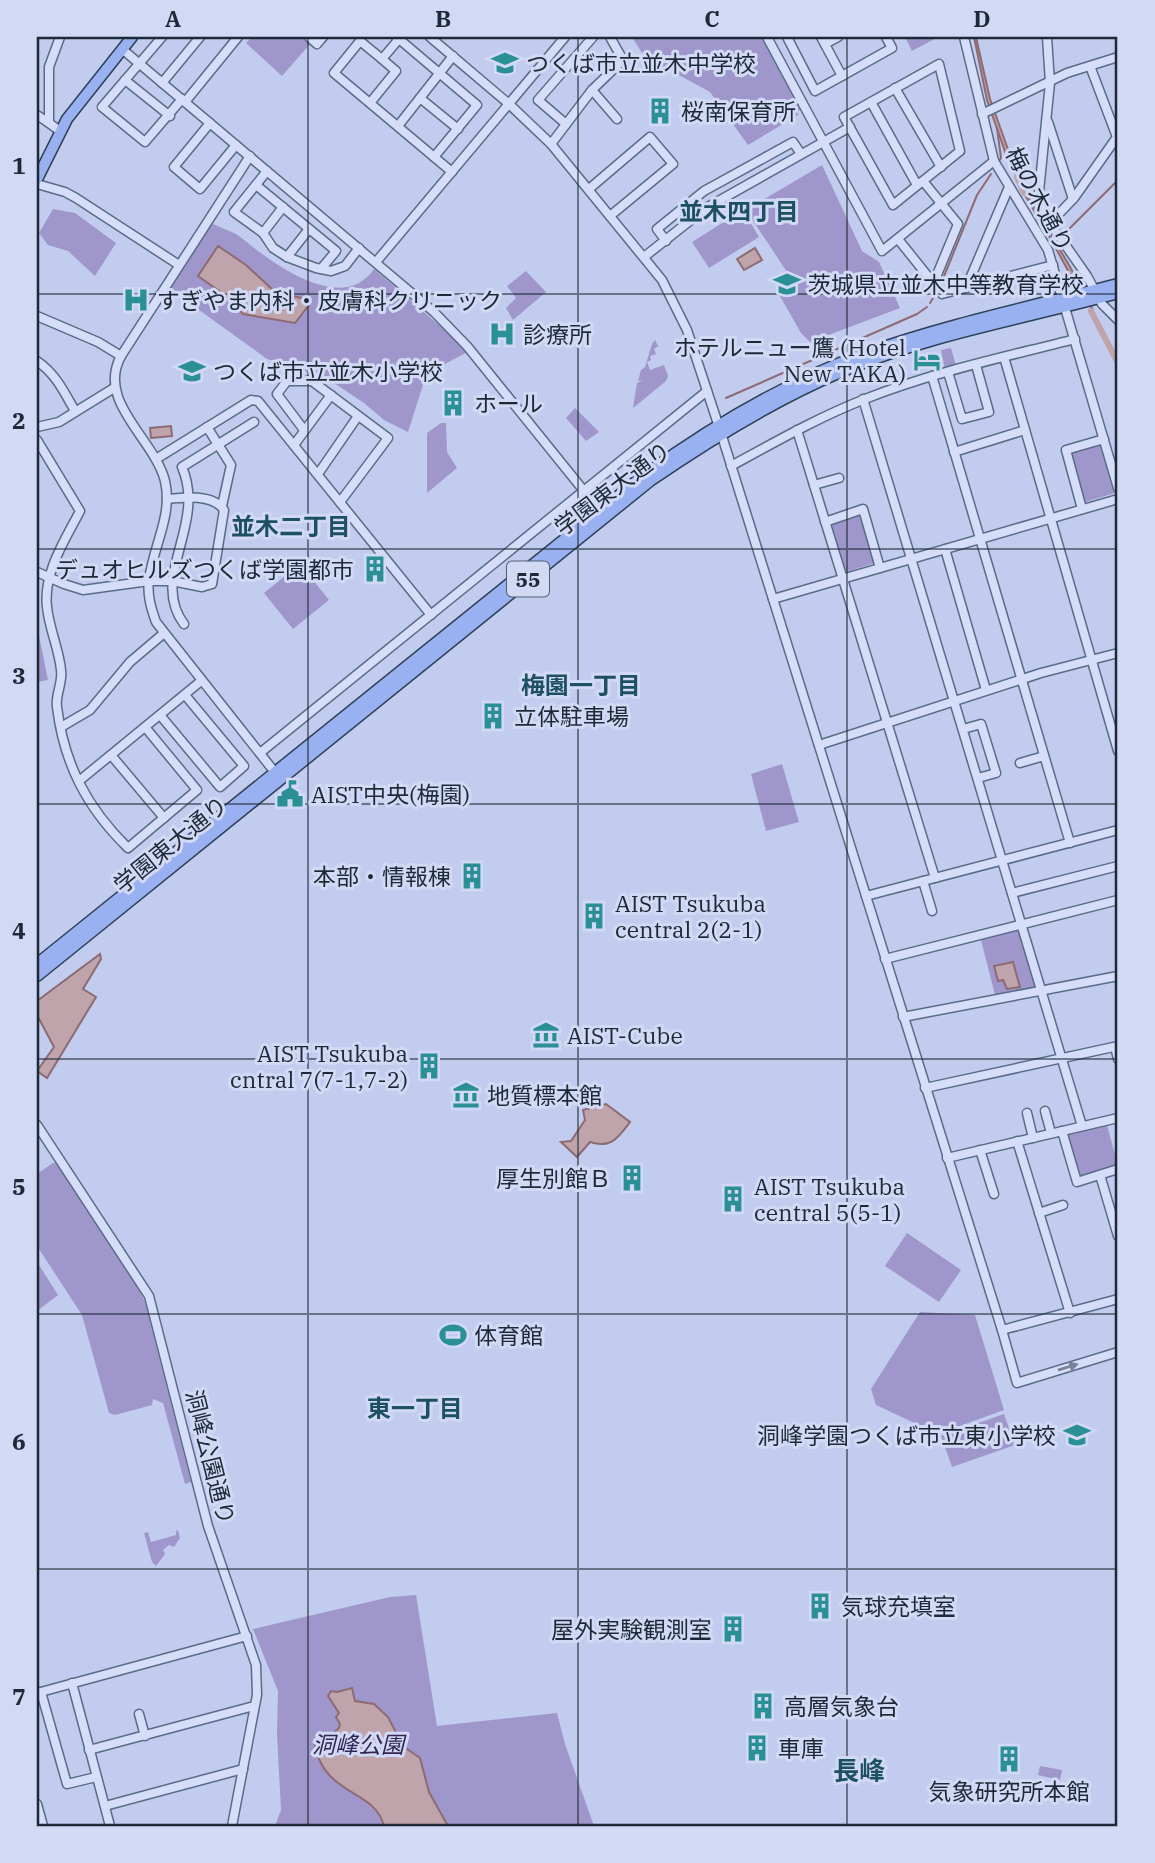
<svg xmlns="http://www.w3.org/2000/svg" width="1155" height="1863" viewBox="0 0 1155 1863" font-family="'IBM Plex Serif','Noto Sans JP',serif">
<rect width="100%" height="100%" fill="#c2ccee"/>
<g fill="#9f96cb">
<polygon points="252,37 301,37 310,44 282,76 246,43"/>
<polygon points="632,37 762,37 801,110 797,111 798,115 748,145 710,92 644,56"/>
<polygon points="905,37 938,37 912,51"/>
<polygon points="822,165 862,251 879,262 900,308 810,342 801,333 777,291 791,278 746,210"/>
<polygon points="53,209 75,213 116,243 95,276 68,251 48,245 39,233"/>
<polygon points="743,210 759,237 709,268 692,242"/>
<path d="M211,223c8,4 17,7 25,11 8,5 15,12 22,17 31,23 88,59 116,18l95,82 -35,19 -11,15 -15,47 -24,-12 -20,-17 -30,-20 -28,-12 -39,-12 -97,-70z"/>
<polygon points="526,271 546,292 513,320 506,308 516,298 507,286"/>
<polygon points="655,340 658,346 654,349 656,354 650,356 651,360 647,362 650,370 664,365 668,376 666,381 633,408 637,383 643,380 638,381 641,370 645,367 652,344"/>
<polygon points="951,348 956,366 945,369 941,350"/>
<polygon points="575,408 599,432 586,441 566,418"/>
<polygon points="441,423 446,423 447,452 457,468 427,493 427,433"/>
<polygon points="1100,442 1115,493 1082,503 1067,452"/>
<polygon points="861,513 877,562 846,572 830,523"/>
<polygon points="300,564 329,600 293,629 264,593"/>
<polygon points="37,626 48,680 37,682"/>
<polygon points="782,764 799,822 766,831 751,774"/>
<polygon points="1020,927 1037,987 995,995 980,936"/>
<polygon points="1107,1125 1118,1166 1078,1179 1066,1134"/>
<polygon points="53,1163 57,1163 137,1285 145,1302 191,1482 185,1484 163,1403 153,1399 152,1405 115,1415 109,1413 82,1315 37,1246 37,1174"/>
<polygon points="907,1233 961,1270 939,1302 885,1266"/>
<polygon points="37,1262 58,1295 37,1311"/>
<polygon points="920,1312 975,1315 1004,1410 938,1434 876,1405 871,1389"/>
<polygon points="1004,1414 1015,1445 952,1467 941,1436"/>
<polygon points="178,1530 180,1538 174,1547 169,1545 163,1550 165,1554 156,1566 152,1562 144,1533 148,1532 151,1542 176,1535 176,1531"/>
<polygon points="416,1595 437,1726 557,1713 565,1744 594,1826 275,1826 281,1810 277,1734 278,1691 253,1629 390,1597"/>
<polygon points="1040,1766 1062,1770 1060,1780 1038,1775"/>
</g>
<g fill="#c0a4ab" stroke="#8e6b72" stroke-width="2">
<polygon points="974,37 976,37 990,99 1011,158 1026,193 1069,265 1093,310 1072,278 1008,160 987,100"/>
<polygon points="218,246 246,265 275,292 301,298 309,305 295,323 243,314 222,293 198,276"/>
<polygon points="755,248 762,260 744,270 737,259"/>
<polygon points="171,426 172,436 151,438 150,428"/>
<polygon points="100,954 101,959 83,989 96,997 47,1078 37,1071 54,1047 37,1015 37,1001"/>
<polygon points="1013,962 1020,987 1007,989 1003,980 998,981 994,966"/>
<path d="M606,1104l24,18c-12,16 -19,27 -40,20l-13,15 -16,-15 10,-1 14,-21 -2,-10z"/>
<path d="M352,1688l3,13 19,3 14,13 15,29 17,12 9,34 19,34h-64c-10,-39 -61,-28 -70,-85l2,-2 9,2 14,-13 1,-4 -4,-7 3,-4 -11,-17 3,-5 6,1z"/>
</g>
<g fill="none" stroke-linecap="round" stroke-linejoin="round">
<g stroke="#8e6b72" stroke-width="2">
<polyline points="997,128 1001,158 999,161"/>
<polyline points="1024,193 1043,226"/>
<polyline points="1063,235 1118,180"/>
<polyline points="940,286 977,195 991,174"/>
<polyline points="930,303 936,293"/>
<polyline points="726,398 917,314 927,307"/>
</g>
<g stroke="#c0a4ab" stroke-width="6">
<polyline points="1017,177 1024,193"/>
<polyline points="1091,311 1118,363"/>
</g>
<g stroke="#596c87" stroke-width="11">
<g id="minor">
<polyline points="162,37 102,107 145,142 182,99"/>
<polyline points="309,37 317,44 323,37"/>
<polyline points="396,37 399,39 382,59 360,41 334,73 452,172"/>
<polyline points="430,37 509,104 551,144 662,280 687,330 721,433 1002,1330 1118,1299"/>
<polyline points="767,37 882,251 994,161"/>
<polyline points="787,37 815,91 892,48 886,37"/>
<polyline points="821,37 842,76"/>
<polyline points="964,37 994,161 1048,250 1118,488"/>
<polyline points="1047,37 1050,83 1038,201 1050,223 1087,276 1102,304 1118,320"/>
<polyline points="399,39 477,105 434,157"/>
<polyline points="825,44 838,37"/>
<polyline points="122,49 434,312 467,346 584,491"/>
<polygon points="939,64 960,151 893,205 844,117"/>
<polyline points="125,80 170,116"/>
<polyline points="162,83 200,37"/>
<polyline points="895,88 941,167"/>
<polyline points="592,90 617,119"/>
<polyline points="420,98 458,129"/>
<polyline points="185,102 238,37"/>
<polyline points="871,102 917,185"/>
<polyline points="370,103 396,71 382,59"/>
<polyline points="982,114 1067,73 1118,57"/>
<polyline points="37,115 49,123"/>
<polyline points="1048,122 1073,199"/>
<polyline points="210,123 174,167 200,189 236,145"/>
<polyline points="566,124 538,100 593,37"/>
<polyline points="398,126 453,56"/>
<polyline points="60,131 49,123 49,67 60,37"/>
<polyline points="551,144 592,90 623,60 610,37"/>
<path d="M250,156l-129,200c-25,46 33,82 44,125 8,35 -12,65 -16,99 -2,15 2,28 7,42l121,153"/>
<polyline points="267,171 234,212 263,233 273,248 287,257 316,268 331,271 345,266 359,248"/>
<polyline points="923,181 958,224 934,282"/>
<polyline points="37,184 65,192 76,198 179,265"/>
<polyline points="256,185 336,251 321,269"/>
<polyline points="589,189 650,137 673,164 610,216"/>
<polyline points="1050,223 1074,198 1117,137 1090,66"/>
<polyline points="263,233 283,207"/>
<polyline points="898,239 942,294 1053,265"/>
<polyline points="666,241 657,229 704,191 793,142 801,154"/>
<polyline points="287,257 309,229"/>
<polyline points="644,257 706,208 850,127"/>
<polyline points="376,262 565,37"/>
<polyline points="966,288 1009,187"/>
<polyline points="37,316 98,342 121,356"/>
<polyline points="1004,357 1118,751"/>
<path d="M37,361c19,13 27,31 38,50"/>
<polyline points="948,372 962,419 989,412 976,365"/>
<polyline points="932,376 1070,843"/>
<polyline points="863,399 1082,1126"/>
<polyline points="37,427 59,422 114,388"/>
<polyline points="207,427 231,465 222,506"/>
<polyline points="304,430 277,394 287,381 312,381 388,438 340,502"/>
<polyline points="797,430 935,878"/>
<path d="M37,440l43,71c-15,29 -37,62 -33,96 2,21 12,42 14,63 2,13 -6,25 -4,37 7,57 30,101 71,141l69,-58 -52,-63"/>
<polyline points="294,445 331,395"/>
<polyline points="954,452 1025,430"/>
<polyline points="156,459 251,400 258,401 431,615"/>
<path d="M731,466c44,-24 88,-49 134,-67 68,-27 140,-42 210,-60"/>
<polyline points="318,474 358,416"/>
<polyline points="814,485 839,478"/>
<polyline points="1082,509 1066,450 1104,439"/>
<polyline points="825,522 863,509 880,568"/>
<polyline points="945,549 986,690"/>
<path d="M37,572l27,12 19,6 66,-9h23l30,6 10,-3 12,-74c-11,-16 -39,-13 -57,-11"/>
<polyline points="773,599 1118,499"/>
<path d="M184,624c-35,-47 23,-99 -2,-157l72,-45"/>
<polyline points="160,715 220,787 244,766 185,695"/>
<polyline points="61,727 90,710 130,662 163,634"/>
<polyline points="963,729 981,724 996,773 978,778"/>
<polyline points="819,745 1041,673 1118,653"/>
<polyline points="260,753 707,391"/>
<polyline points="111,755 164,818"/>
<polyline points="1020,763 1044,756"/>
<polyline points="79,781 201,681"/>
<polyline points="923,881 932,911"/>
<polyline points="1012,893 1118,866"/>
<polyline points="866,896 1118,830"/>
<polyline points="885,959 1118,900"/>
<polyline points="903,1017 1118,976"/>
<polyline points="1115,1047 1118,1059"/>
<polyline points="925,1088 1118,1046"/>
<polyline points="1045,1111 1051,1133"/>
<polyline points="1027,1113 1033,1138"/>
<polyline points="37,1125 149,1296 208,1526 256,1665 257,1695 232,1826"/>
<polyline points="1062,1131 1077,1182 1118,1169"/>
<polyline points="1017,1141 1070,1313"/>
<polyline points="980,1150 994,1194"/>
<polyline points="947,1158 1118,1118"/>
<polyline points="1100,1175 1118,1236"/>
<polyline points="1039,1213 1063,1205"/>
<polyline points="1002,1330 1017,1383 1118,1352"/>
<polyline points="72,1683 110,1826"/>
<polyline points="41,1692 67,1784 96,1777"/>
<polyline points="37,1693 247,1636"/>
<polyline points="139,1714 145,1736"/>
<polyline points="89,1750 254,1706"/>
<polyline points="37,1804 43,1826"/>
<polyline points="105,1806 243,1769"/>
</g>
</g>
<g stroke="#2d4055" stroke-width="13">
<g id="major">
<polyline points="37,179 67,119 132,37"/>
<path d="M37,964l606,-488c69,-50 143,-94 223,-123 82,-29 168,-47 252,-69"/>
<path d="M37,976l613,-495c61,-42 124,-81 193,-110 88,-37 184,-53 275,-78"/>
</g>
</g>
<use href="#minor" stroke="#d5ddf8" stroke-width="8"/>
<use href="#major" stroke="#99b0f1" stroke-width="10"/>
</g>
<defs><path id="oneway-solid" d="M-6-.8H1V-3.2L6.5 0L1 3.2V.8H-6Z" transform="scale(1.75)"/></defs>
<use fill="#798398" href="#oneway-solid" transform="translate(1068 1367) rotate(-17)"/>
<path fill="none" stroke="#1d2937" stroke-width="2" stroke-opacity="0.55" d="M308,37v1789M578,37v1789M847,37v1789M37,294h1081M37,549h1081M37,804h1081M37,1059h1081M37,1314h1081M37,1569h1081"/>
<defs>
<g id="school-bare" transform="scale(2.1)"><path d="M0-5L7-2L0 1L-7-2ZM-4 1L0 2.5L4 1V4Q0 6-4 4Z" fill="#2a9096" stroke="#d1d9f5" stroke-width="2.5" paint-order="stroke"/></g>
<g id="building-bare" transform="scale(2.1)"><path d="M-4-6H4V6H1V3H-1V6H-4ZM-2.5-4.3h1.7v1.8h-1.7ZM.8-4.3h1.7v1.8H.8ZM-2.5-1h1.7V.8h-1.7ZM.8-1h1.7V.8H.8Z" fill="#2a9096" stroke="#d1d9f5" stroke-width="2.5" paint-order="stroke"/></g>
<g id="hospital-bare" transform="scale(2.1)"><path d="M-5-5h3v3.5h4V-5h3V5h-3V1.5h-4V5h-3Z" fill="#2a9096" stroke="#d1d9f5" stroke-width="2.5" paint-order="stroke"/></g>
<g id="hotel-bare" transform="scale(2.1)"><path d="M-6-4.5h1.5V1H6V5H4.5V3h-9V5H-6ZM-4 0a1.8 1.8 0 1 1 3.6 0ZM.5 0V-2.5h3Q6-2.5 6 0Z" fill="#2a9096" stroke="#d1d9f5" stroke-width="2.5" paint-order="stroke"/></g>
<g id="civic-bare" transform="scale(2.1)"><path d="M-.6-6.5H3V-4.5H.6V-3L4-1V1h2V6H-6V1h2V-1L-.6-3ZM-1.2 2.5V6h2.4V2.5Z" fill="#2a9096" stroke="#d1d9f5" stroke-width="2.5" paint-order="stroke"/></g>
<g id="museum-bare" transform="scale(2.1)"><path d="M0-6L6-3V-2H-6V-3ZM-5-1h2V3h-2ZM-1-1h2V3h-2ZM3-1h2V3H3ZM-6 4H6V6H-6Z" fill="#2a9096" stroke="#d1d9f5" stroke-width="2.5" paint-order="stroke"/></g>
<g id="stadium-bare" transform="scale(2.1)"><path d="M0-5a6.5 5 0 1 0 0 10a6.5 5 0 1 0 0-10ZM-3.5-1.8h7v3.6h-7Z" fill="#2a9096" stroke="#d1d9f5" stroke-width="2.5" paint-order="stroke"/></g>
</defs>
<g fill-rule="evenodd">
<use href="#school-bare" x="505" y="63"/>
<use href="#building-bare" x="660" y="111"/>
<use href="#school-bare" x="787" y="284"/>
<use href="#hospital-bare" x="136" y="300"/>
<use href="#hospital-bare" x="502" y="334"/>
<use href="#hotel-bare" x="927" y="360"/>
<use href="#school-bare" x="192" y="371"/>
<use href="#building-bare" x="453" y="403"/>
<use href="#building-bare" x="375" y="569"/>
<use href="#building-bare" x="493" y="716"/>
<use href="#civic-bare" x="290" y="794"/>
<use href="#building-bare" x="472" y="876"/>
<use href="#building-bare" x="594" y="916"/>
<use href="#museum-bare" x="546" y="1035"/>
<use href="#building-bare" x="429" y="1066"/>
<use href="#museum-bare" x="466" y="1095"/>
<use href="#building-bare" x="632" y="1178"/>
<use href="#building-bare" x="733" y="1199"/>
<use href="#stadium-bare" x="453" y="1335"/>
<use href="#school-bare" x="1077" y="1435"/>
<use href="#building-bare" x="820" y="1606"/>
<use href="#building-bare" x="733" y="1629"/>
<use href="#building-bare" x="763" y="1706"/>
<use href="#building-bare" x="757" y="1748"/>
<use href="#building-bare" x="1009" y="1759"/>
</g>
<g text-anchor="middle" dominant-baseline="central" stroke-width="6" stroke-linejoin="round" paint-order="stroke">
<rect fill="#d1d9f5" stroke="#535e70" stroke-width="2" x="507" y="561.5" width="42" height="35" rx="5"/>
<g font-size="21" font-weight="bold" fill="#1d2937">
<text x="528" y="579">55</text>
</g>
<g font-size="23" fill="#1d2937" stroke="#d1d9f5" text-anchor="start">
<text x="526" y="63">つくば市立並木中学校</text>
<text x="681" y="111">桜南保育所</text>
<text x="808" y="284">茨城県立並木中等教育学校</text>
<text x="157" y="300">すぎやま内科・皮膚科クリニック</text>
<text x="523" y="334">診療所</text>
<text x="906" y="347" text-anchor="end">ホテルニュー鷹 (Hotel<tspan x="906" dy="26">New TAKA)</tspan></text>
<text x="213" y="371">つくば市立並木小学校</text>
<text x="474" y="403">ホール</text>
<text x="354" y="569" text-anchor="end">デュオヒルズつくば学園都市</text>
<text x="514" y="716">立体駐車場</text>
<text x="311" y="794">AIST中央(梅園)</text>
<text x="451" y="876" text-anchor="end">本部・情報棟</text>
<text x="615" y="903">AIST Tsukuba<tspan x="615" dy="26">central 2(2-1)</tspan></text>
<text x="567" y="1035">AIST-Cube</text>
<text x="408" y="1053" text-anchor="end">AIST Tsukuba<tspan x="408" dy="26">cntral 7(7-1,7-2)</tspan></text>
<text x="487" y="1095">地質標本館</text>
<text x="611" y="1178" text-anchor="end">厚生別館Ｂ</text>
<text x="754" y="1186">AIST Tsukuba<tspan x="754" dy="26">central 5(5-1)</tspan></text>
<text x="474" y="1335">体育館</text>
<text x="1056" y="1435" text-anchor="end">洞峰学園つくば市立東小学校</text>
<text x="841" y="1606">気球充填室</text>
<text x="712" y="1629" text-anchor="end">屋外実験観測室</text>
<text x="784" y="1706">高層気象台</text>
<text x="778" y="1748">車庫</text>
<text x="1009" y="1791" text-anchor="middle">気象研究所本館</text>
</g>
<g font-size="23" fill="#1d2937" stroke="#d1d9f5">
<text transform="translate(1040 199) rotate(62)">梅の木通り</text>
<text transform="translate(612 488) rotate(-37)">学園東大通り</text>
<text transform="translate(170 844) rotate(-39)">学園東大通り</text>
<text transform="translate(211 1457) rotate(76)">洞峰公園通り</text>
</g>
<g font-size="23" font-style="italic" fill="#332453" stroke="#d1d9f5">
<text x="358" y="1744">洞峰公園</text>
</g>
<g font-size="24" font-weight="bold" fill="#1d5063" stroke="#d1d9f5">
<text x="739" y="211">並木四丁目</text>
<text x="291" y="526">並木二丁目</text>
<text x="581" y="685">梅園一丁目</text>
<text x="415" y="1408">東一丁目</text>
</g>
<g font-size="26" font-weight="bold" fill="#1d5063" stroke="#d1d9f5">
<text x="859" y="1770">長峰</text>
</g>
</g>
<rect width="1155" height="1863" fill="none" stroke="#d1d9f5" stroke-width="77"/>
<rect x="38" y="38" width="1078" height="1787" fill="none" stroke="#1d2937" stroke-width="2.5"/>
<g font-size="23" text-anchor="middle" font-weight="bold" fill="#1d2937">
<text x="173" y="27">A</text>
<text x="443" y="27">B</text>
<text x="712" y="27">C</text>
<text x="982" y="27">D</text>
<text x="19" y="174">1</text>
<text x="19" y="429">2</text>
<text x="19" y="684">3</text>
<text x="19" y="939">4</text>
<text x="19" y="1195">5</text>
<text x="19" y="1450">6</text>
<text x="19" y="1705">7</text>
</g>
</svg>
